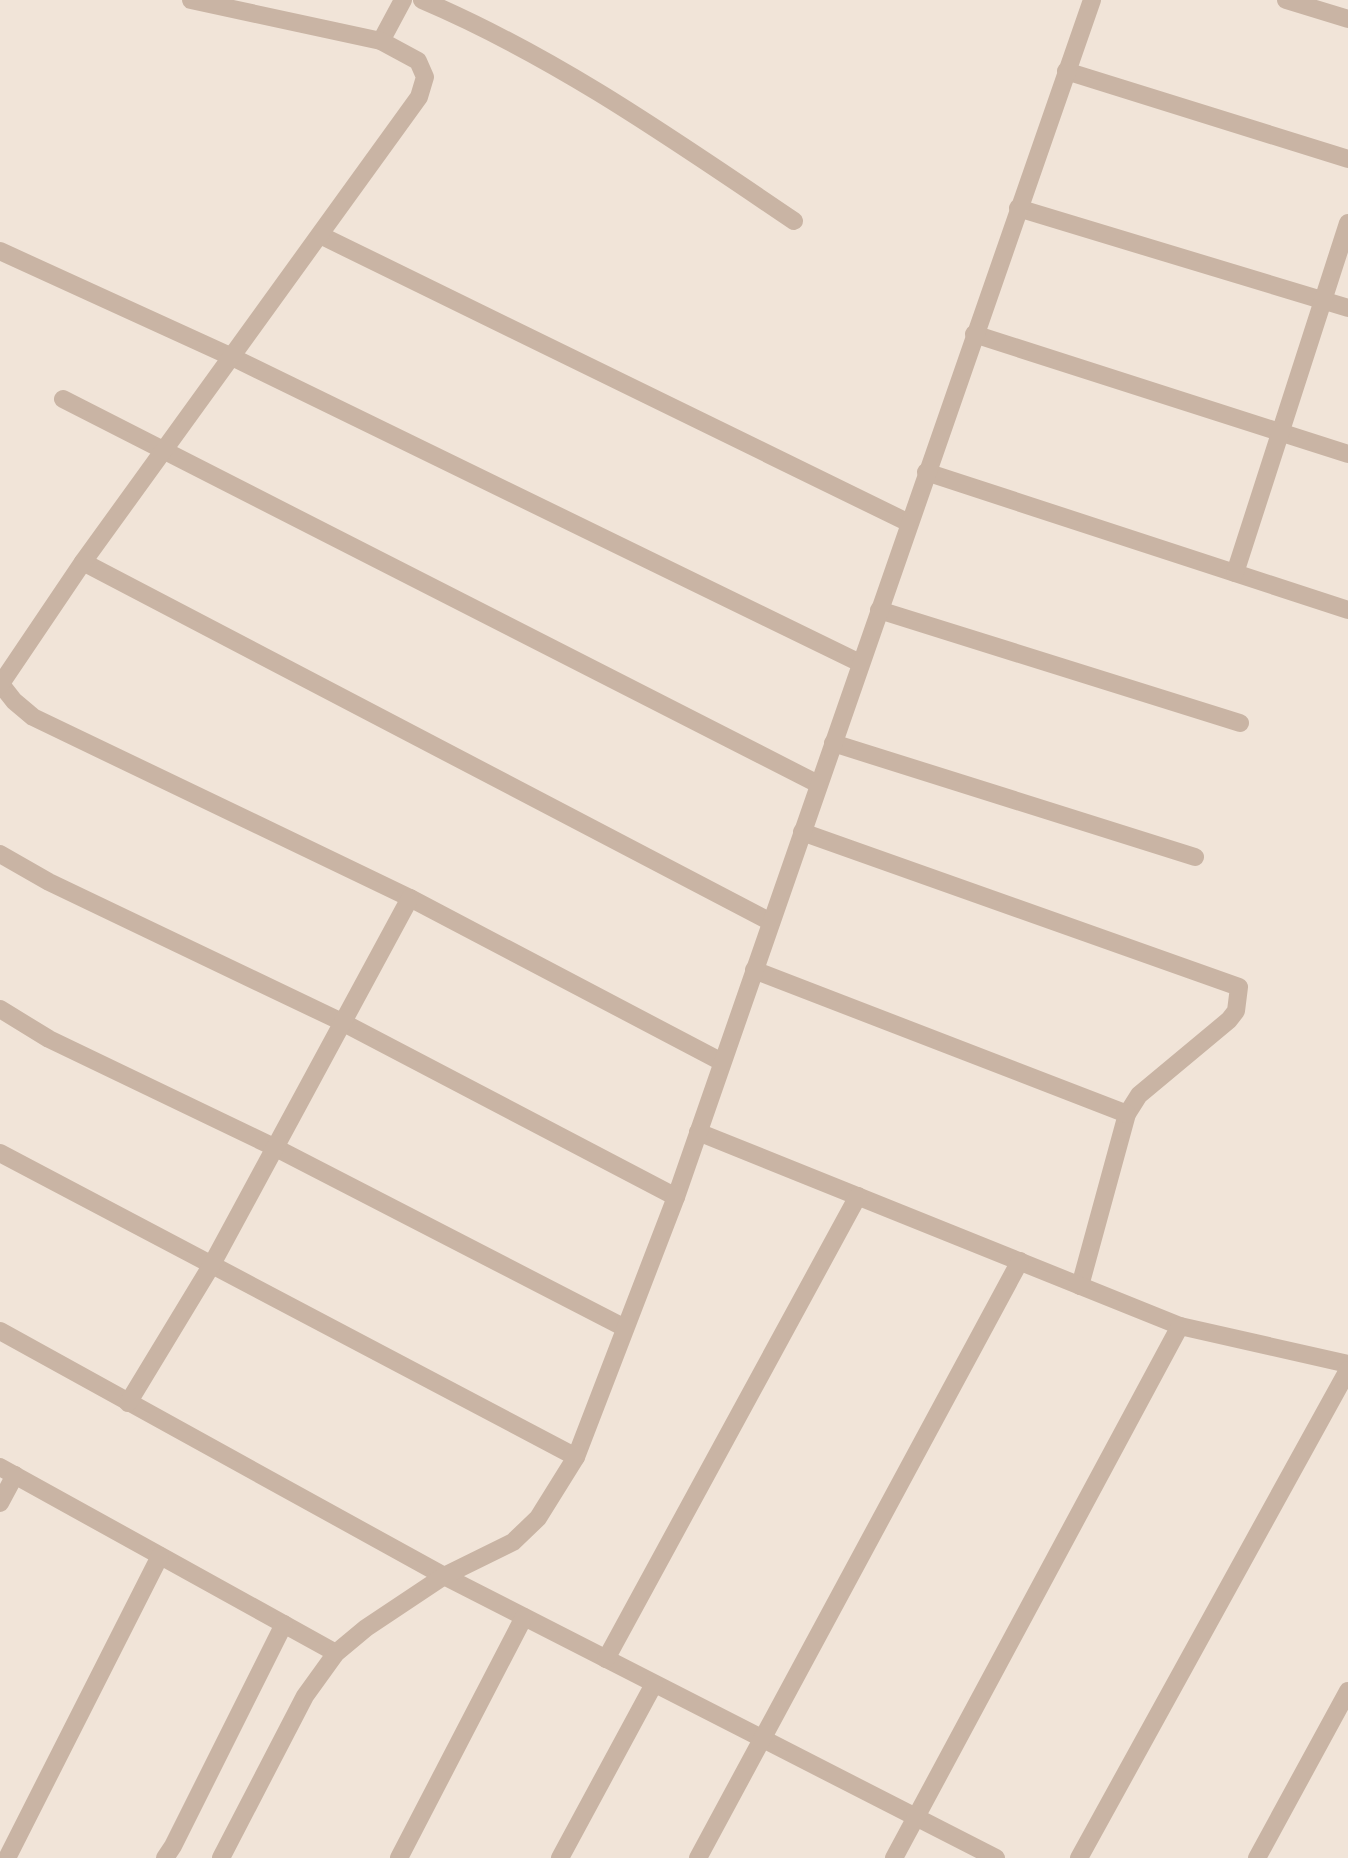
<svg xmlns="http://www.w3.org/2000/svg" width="1348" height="1858" viewBox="0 0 1348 1858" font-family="Manrope,sans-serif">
<rect width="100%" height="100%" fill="#f1e4d8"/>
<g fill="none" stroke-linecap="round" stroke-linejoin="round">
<g stroke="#c9b4a4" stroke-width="18">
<path d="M422,0c134,57 252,140 372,221"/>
<polyline points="1286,0 1348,19"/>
<polyline points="381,41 403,0"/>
<polyline points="1066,71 1348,159"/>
<polyline points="1018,208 1348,308"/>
<polyline points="320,235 909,523"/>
<polyline points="0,251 232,357 860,663"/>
<polyline points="974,334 1348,454"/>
<polyline points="63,399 818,784"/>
<polyline points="926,472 1348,610"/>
<polyline points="83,562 771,922"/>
<polyline points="1235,573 1348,223"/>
<polyline points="879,610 1240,723"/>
<polyline points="0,683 14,701 33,717 410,898 722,1062"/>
<polyline points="0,685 83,562 419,97 425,77 418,61 381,41 191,0"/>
<polyline points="833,743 1195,857"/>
<polyline points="802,832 1239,987 1236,1011 1229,1020 1139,1095 1127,1114 1080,1286"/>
<polyline points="0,854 49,882 342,1022 676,1197"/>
<polyline points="754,970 1127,1114"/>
<polyline points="0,1009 49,1039 274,1147 625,1328"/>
<polyline points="698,1132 1180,1326 1348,1364"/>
<polyline points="0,1153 576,1457"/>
<polyline points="0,1331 444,1576 996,1858"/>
<polyline points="128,1403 211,1266 410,898"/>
<polyline points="0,1467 336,1653"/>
<polyline points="0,1503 15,1475"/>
<polyline points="606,1659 858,1196"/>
<polyline points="7,1858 160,1556"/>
<polyline points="165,1858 173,1846 284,1624"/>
<polyline points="221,1858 305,1696 336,1653 366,1628 444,1576 513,1542 538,1518 576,1457 676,1197 1092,0"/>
<polyline points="399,1858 524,1617"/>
<polyline points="560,1858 654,1684"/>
<polyline points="698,1858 1020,1261"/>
<polyline points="894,1858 1180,1326"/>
<polyline points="1079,1858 1348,1370"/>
<polyline points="1257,1858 1348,1691"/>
</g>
</g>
</svg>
